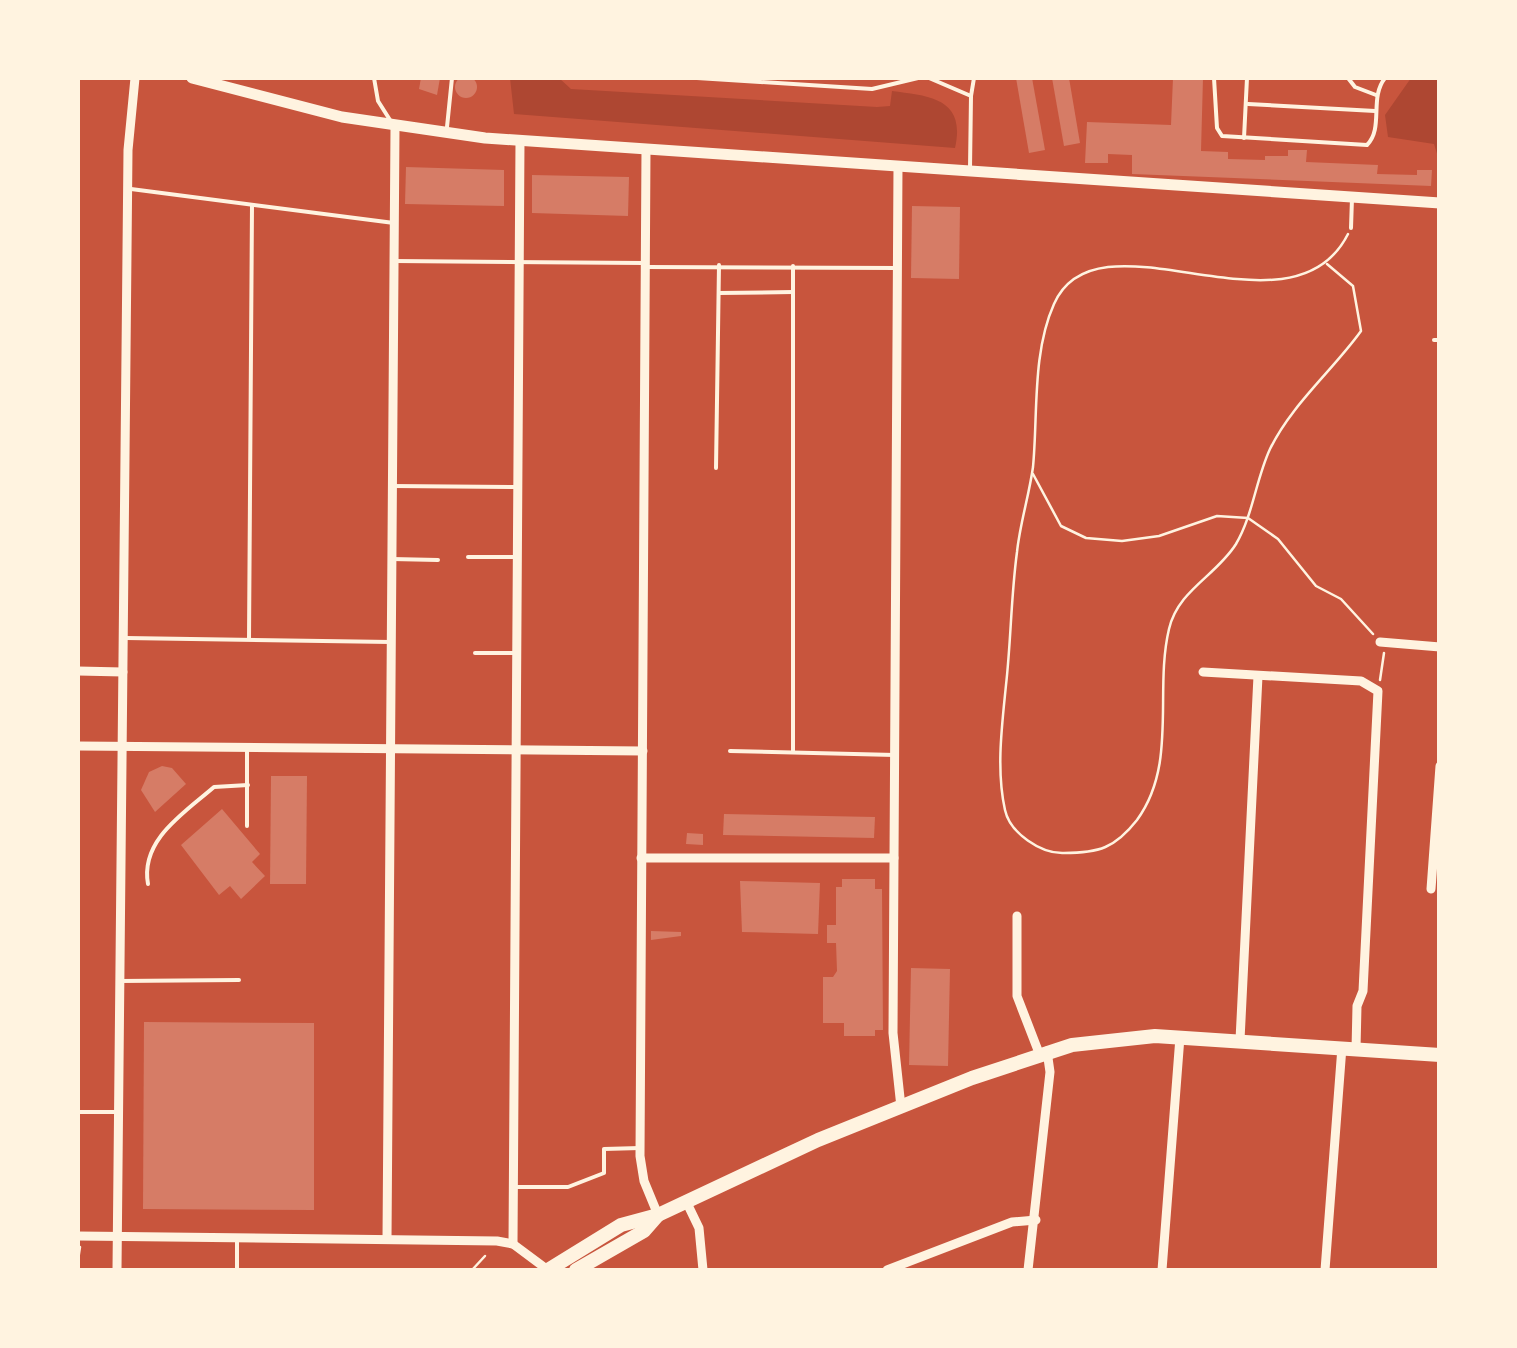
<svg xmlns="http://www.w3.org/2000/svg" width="1517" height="1348" viewBox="0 0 1517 1348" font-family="'DejaVu Sans',sans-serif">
<rect width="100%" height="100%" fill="#c8553d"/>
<g fill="#ae4732">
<path d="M510,78h49l12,11 306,18 13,-1 2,-15c39,5 74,8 63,57l-441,-34z"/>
<polygon points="1411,78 1439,78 1439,160 1434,144 1388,137 1385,115"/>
</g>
<g fill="#d67c66">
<circle cx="466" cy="87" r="11"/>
<polygon points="421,78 440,78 437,95 419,89"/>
<polygon points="1016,78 1032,78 1045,150 1029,153"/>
<polygon points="1052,78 1069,78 1080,143 1064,146"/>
<polygon points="1173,78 1203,78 1201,151 1228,152 1228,159 1265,160 1265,156 1288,156 1288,150 1307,150 1306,162 1378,165 1377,174 1417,175 1417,170 1432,170 1431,186 1132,174 1132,155 1108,154 1108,163 1085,163 1087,122 1171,125"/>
<polygon points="406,167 504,170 504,206 405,204"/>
<polygon points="532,175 629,177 628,216 532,213"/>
<polygon points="912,206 960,207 959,279 911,278"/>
<polygon points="162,766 172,768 186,784 155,812 141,790 149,772"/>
<polygon points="271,776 307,776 306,884 270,884"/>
<polygon points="222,809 260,854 252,862 265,876 241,899 230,886 219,895 181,845"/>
<polygon points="724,814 875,817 874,838 723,835"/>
<polygon points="687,833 703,834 703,845 686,844"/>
<polygon points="842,879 875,879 875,889 882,889 883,1030 875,1030 875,1036 844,1036 844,1023 823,1023 823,977 833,977 837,971 836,943 827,943 827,925 836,925 836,887 842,887"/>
<polygon points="740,881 820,883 818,934 742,932"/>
<polygon points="651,931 681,932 681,936 651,940"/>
<polygon points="911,968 950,969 948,1066 909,1065"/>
<polygon points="144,1022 314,1023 314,1210 143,1209"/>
</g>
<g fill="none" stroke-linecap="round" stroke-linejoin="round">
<g stroke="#fff3e0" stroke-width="2.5">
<path d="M1327,264l26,22 8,45c-28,39 -69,73 -91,118 -14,30 -17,66 -34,95 -20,32 -58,46 -67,85 -15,63 9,135 -32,191 -22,28 -38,33 -73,33 -23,1 -54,-20 -59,-43 -9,-40 -3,-85 1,-125 5,-44 5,-89 11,-133 3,-29 12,-56 16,-85 5,-52 -1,-114 21,-163 44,-100 237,43 294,-70"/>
<polyline points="1033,474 1061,526 1086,538 1122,541 1159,536 1217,516 1248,518 1278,539 1316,586 1341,599 1373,634"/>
<polyline points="1380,680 1384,653"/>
<polyline points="78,1260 80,1247"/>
<polyline points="472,1270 485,1256"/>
</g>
<g stroke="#fff3e0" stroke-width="4">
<polyline points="374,78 378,101 390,120"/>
<polyline points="697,78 872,89 918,78"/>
<polyline points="929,78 971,96 970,168"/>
<path d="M1214,78l3,50 5,8 145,9c17,-17 2,-47 18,-67"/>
<polyline points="1348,78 1355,87 1376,95"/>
<polyline points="971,96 974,78"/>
<polyline points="1248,104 1375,111"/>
<polyline points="447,127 452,78"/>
<polyline points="1244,138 1247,78"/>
<polyline points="131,189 394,223"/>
<polyline points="1351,228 1352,198"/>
<polyline points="394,261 644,263"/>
<polyline points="647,267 898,268"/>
<polyline points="719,293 793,292"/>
<polyline points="1434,340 1440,340"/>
<polyline points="716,468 719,265"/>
<polyline points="392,486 518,487"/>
<polyline points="468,557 517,557"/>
<polyline points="392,559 438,560"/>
<polyline points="126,638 391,642"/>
<polyline points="249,639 252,205"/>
<polyline points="475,653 516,653"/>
<polyline points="730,751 895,755"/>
<polyline points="793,752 793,266"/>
<polyline points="247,826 247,747"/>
<path d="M148,884c-8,-44 36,-71 66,-97l34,-2"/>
<polyline points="120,981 239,980"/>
<polyline points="78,1112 118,1112"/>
<polyline points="517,1187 568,1187 604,1173 604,1149 640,1148"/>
<polyline points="237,1237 237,1270"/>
</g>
<g stroke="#fff3e0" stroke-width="9">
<polyline points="646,149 640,1156 644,1181 658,1215"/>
<polyline points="898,166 893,1033 901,1107"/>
<polyline points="1380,642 1440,647"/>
<polyline points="78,671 123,672"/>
<polyline points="1203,672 1361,681 1378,691 1363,991 1357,1006 1356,1049"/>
<polyline points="78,746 643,751"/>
<polyline points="641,858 894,858"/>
<polyline points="1431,889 1440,766"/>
<polyline points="1017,916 1017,996 1039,1053"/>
<polyline points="1240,1040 1258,676"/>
<polyline points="686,1201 699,1228 703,1270"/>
<polyline points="78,1236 497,1241 513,1244 548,1270"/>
<polyline points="387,1239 395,128"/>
<polyline points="513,1244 520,141"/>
<polyline points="117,1270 128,150 135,78"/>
<polyline points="887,1270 1012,1222 1036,1220"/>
<polyline points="1028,1270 1050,1072 1047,1051"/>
<polyline points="1162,1270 1180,1037"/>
<polyline points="1325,1270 1342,1047"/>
</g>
<polyline stroke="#fff3e0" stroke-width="11" points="192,78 342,117 485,138 1440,203"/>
<g stroke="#fff3e0" stroke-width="14">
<polyline points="548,1270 621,1225 658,1215 818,1140 972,1078 1072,1045 1155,1036 1440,1055"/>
<polyline points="576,1270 644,1231 658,1215"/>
</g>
</g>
<rect width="1517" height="1348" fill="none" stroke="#fff3e0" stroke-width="160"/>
</svg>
